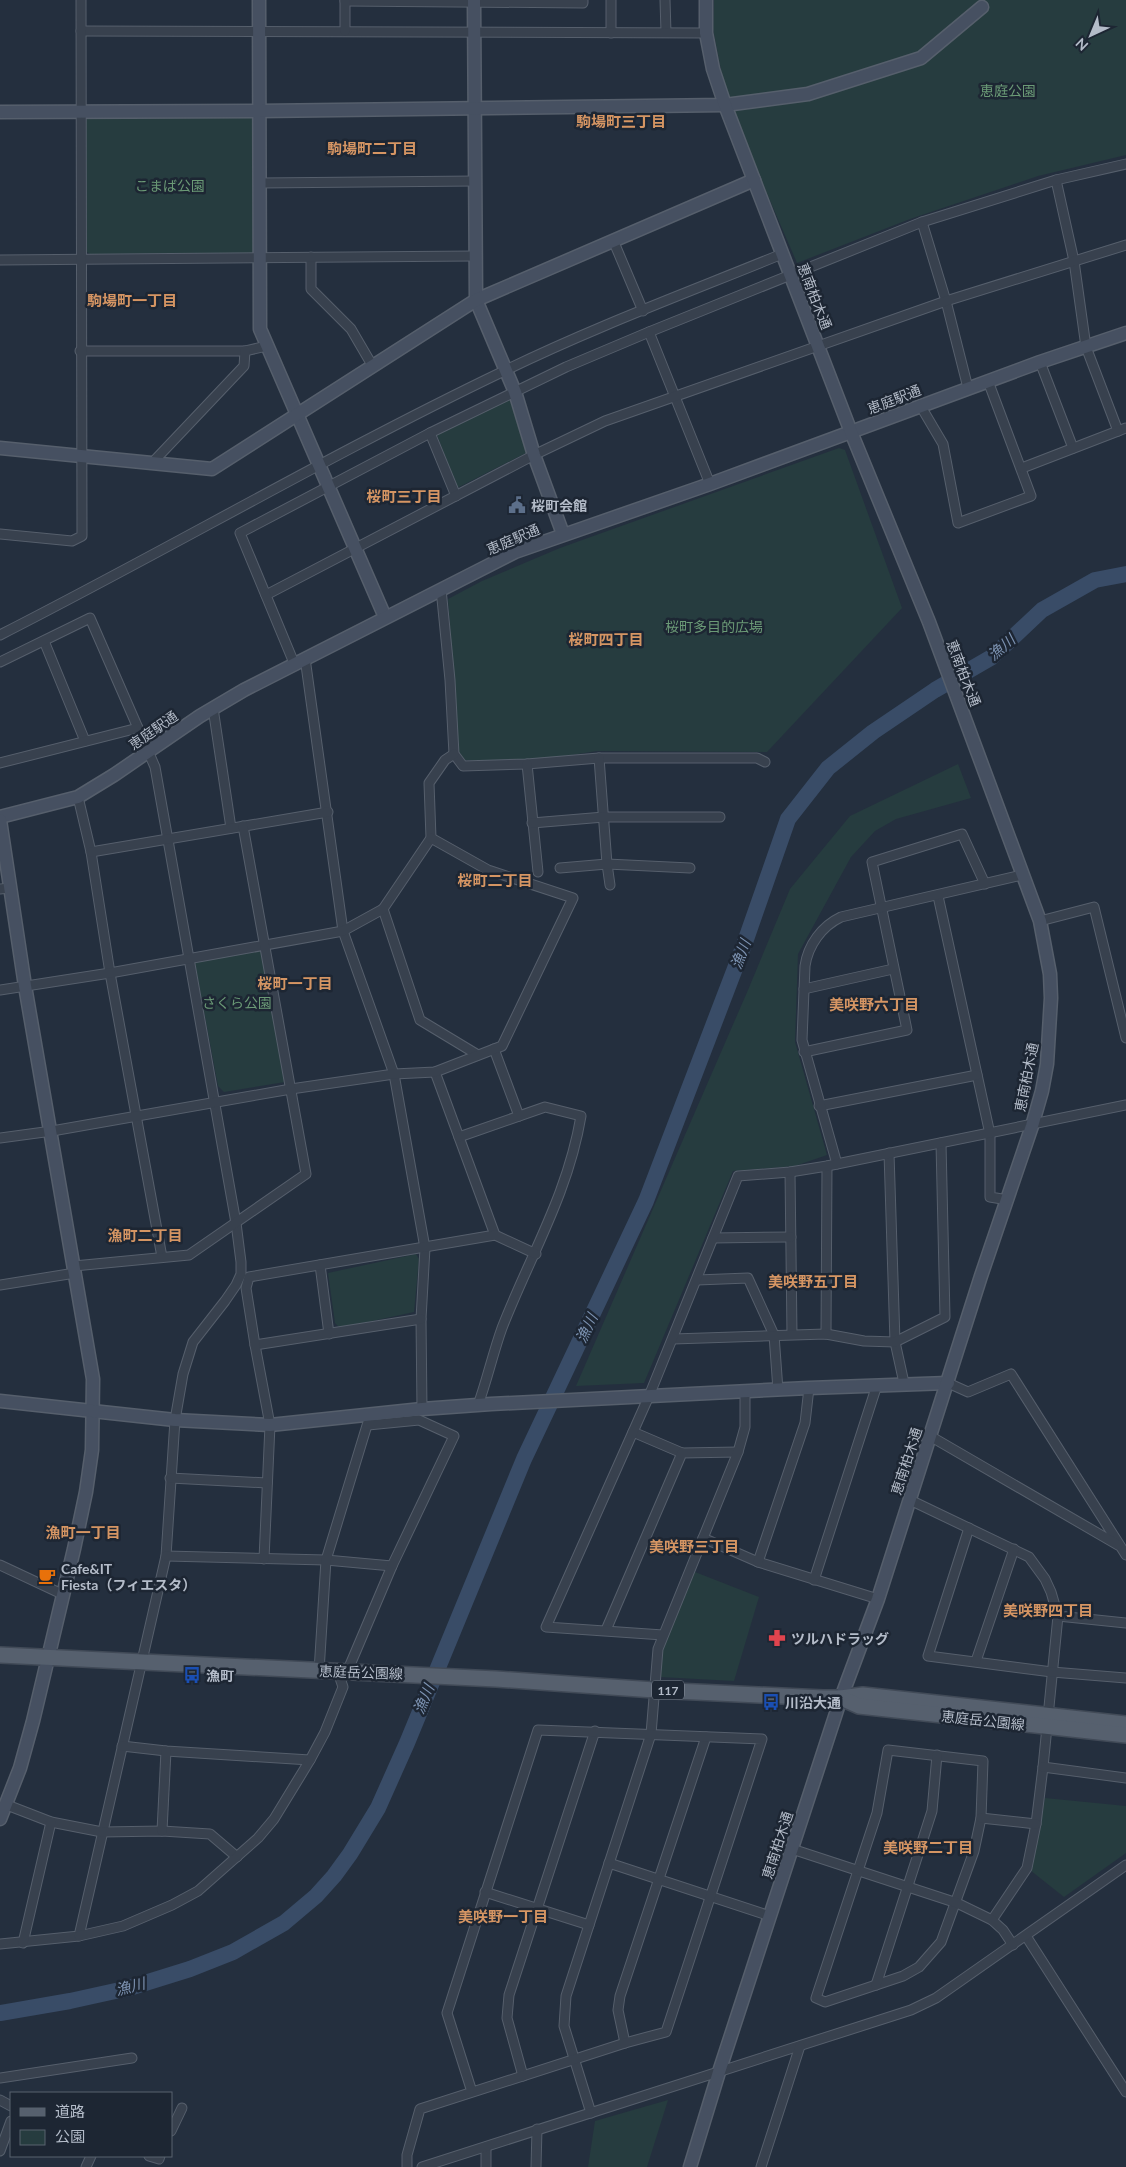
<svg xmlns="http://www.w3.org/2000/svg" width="1126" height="2167" viewBox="0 0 1126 2167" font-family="Lato,'Noto Sans JP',sans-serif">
<rect width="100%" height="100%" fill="#242f3e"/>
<g fill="#263c3f">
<polygon points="714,0 1126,0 1126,155 1038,176 910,219 797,263 727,101 713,29"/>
<polygon points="89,117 250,117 254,120 256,247 252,253 90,254 87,252 85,121"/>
<polygon points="509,398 528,450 526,453 457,488 437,435"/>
<polygon points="839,448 845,450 902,608 767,752 597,751 528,762 465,760 459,753 448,599 482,581 560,548"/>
<polygon points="958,764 971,798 896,819 875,831 851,857 798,954 795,1042 827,1155 795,1166 733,1171 644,1383 576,1386 748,990 790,889 850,816"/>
<polygon points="262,949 285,1082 224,1092 218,1086 195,963"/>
<polygon points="416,1254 419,1259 414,1312 340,1328 335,1323 328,1273"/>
<polygon points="695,1572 759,1597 734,1681 660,1677 657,1661"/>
<polygon points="1045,1798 1126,1806 1126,1853 1064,1897 1030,1870"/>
<polygon points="668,2100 647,2167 588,2167 595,2121"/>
</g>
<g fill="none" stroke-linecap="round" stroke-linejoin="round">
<polyline stroke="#394c67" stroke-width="16" points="0,2013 70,2001 129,1988 190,1969 233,1952 284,1923 316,1896 334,1876 350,1854 378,1808 407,1743 524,1459 646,1201 744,945 788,819 828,768 873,732 935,690 992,657 1042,610 1095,580 1126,574"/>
<g stroke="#565f6c" stroke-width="11">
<g id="street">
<polyline points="611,0 611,33"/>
<polyline points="665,0 666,32"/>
<polyline points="345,1 583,3 583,0"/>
<polyline points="81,31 706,33"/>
<polyline points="345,31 345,0"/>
<polyline points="1056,180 1074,261 1086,347 1118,431 1126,428"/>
<polyline points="260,183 475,181"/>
<polyline points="922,222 946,301 968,388"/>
<polyline points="613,240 643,311"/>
<polyline points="311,257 311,289 351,329 372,365"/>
<polyline points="0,260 475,256"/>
<polyline points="649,332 710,484"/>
<polyline points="80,351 245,351 267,346"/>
<polyline points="1040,362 1073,448"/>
<polyline points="920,405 943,444 958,523 1031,496 988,381"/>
<polyline points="430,433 456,496"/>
<polyline points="153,462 244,366 245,351"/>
<polyline points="1022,468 1118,431"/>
<polyline points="0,534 72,541 82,536 81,0"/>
<polyline points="441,589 450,680 454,754 463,766 527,764 599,758 757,758 765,762"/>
<polyline points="266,595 534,455 605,421 946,301 1126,245"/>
<path d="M0,635c169,-86 333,-182 504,-264 90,-44 185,-79 278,-117"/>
<polyline points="44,641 85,741"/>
<polyline points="305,658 343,931 394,1074 425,1248 421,1319 422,1409"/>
<polyline points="0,662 90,618 155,767 236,1223 241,1262 241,1274 236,1285 225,1301 193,1342 183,1374 175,1420 166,1556 79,1936 0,1944"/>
<polyline points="294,663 240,533 430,433 566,367 649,332 922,222 1056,180 1126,164"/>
<polyline points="213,708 231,828"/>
<polyline points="599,758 607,864 610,885"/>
<polyline points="0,763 138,728"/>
<polyline points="527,764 538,872"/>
<polyline points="78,797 91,852 110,973 162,1257"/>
<polyline points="532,823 604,817 720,817"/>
<polyline points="91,852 328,812"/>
<polyline points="560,868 607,864 690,868"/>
<polyline points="0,889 9,888"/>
<polyline points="938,896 990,1134 990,1197 1008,1200"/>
<polyline points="383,909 420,1020 478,1055"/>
<polyline points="1040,921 1094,907 1126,1038"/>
<polyline points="804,989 893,969"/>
<polyline points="0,990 110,973 343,931 383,909 431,838 429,783 445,760 454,754"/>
<polyline points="494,1049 519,1116"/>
<polyline points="804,1052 907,1030 872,862 962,834 985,884"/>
<polyline points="435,1072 495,1235"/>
<polyline points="819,1106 977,1075"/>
<path d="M459,1137l86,-30 36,9c-13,78 -51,140 -79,212 -9,25 -15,52 -24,77"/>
<polyline points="0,1138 52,1131 291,1089 394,1074 435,1072 502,1046 573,898 488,870 431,838"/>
<polyline points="889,1153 895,1342 904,1383"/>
<path d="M837,1164l-35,-124 3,-74c3,-21 17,-40 36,-49l181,-42"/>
<polyline points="790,1172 792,1334"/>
<polyline points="713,1238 791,1237"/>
<polyline points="320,1265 329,1334"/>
<polyline points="74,1266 189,1255 306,1174 243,826"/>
<polyline points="697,1280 748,1278 774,1335 778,1390"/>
<polyline points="0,1285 75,1273"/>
<polyline points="826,1334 827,1166"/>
<polyline points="673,1339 826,1334 864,1341 895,1342 945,1317 941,1143"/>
<polyline points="255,1345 421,1319"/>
<polyline points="948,1383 968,1392 1011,1374 1126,1555"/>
<polyline points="633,1432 682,1453"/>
<polyline points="930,1436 1118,1545"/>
<polyline points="170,1478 267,1483"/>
<polyline points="910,1500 1029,1557 1045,1579 1051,1592 1058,1616 1043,1767 1036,1824 1027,1868 992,1920"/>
<polyline points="969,1528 928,1656 1052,1672 1126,1678"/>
<polyline points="703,1538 758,1562 878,1599"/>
<polyline points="166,1556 326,1560 392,1566"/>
<polyline points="264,1559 270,1425 255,1345 246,1288 249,1277 495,1235 536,1254"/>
<polyline points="758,1562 805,1423 809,1388"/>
<polyline points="0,1565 64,1595"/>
<polyline points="814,1580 877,1385"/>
<polyline points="1058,1616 1126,1623"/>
<polyline points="606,1630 682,1453 738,1452"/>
<polyline points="663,1635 546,1627 649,1396 738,1176 790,1172 827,1166 1126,1105"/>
<polyline points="976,1661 1014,1549"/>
<polyline points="319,1671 326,1560 368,1422"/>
<polyline points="347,1672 392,1566 454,1436 419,1420 368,1425"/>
<polyline points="122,1746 166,1751 310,1760"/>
<polygon points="888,1750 983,1761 981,1818 974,1851 941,1942 919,1967 903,1976 825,2002 816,1998 877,1813"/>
<polyline points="1043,1767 1126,1778"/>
<polyline points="7,1805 51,1822 102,1832 162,1831 210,1834 237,1857"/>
<polyline points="981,1818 1036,1824"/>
<polyline points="162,1831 166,1751"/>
<polyline points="792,1849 957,1903 992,1920 1003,1930 1013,1945"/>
<polyline points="609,1863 770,1916"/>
<polyline points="485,1892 589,1925"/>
<polyline points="79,1936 123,1926 172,1905 198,1891 258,1838 274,1819 310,1760 325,1732 343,1687 338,1672"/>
<polyline points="1026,1936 1126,2092"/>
<polyline points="23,1943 51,1822"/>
<polyline points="876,1985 932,1811 937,1755"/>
<polyline points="625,2043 618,2010 620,1996 706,1737"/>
<polyline points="523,2076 507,2018 509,1995 595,1731"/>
<polyline points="0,2078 132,2058"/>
<polyline points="0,2100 11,2106"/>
<polyline points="591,2113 564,2026 566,1996 651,1734 658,1649 738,1452 745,1427 745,1392"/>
<polyline points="171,2131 182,2108"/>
<polyline points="486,2147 486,2167"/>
<polyline points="0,2151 11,2121"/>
<polyline points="149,2156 159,2159 160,2156"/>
<polyline points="86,2167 91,2156"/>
<polyline points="407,2167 407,2155 420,2109 625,2043 666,2032 762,1739 538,1730 447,2013 472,2092"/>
<polyline points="422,2167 911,2010 936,1998 1126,1865"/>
<polyline points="536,2167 537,2129"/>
<polyline points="761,2167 800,2046"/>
</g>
</g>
<g stroke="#565f6c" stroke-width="15">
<g id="secondary">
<polyline points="259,0 260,329 385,617"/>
<polyline points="474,0 476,300 515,392 534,455 563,534"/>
<polyline points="0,112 260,111 725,105 808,94 921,58 982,7"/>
<polyline points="0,448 212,469 476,300 754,180"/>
<polyline points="0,817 78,797 114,775 200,716 244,690 515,552 710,484 1040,362 1126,333"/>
<polyline points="0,820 25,986 93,1379 92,1450 86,1492 74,1549 33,1721 20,1768 0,1819"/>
<polyline points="0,1401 175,1420 270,1425 422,1409 491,1404 809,1388 948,1383"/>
<polyline points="690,2167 719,2072 841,1698 878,1599 981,1276 1032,1126 1042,1091 1047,1064 1051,998 1050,974 1040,921 929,622 851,432 725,105 713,69 706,33 706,0"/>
</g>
</g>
<g stroke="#414a57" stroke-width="18">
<g id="primary">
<polyline points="0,1655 496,1679 654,1690 823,1698 841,1698 863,1695 1126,1724"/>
<polyline points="841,1698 859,1706 1126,1735"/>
</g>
</g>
<use href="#street" stroke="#38414e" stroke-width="9"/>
<use href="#secondary" stroke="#465061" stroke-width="12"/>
<use href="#primary" stroke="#56606e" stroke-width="15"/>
</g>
<defs>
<g id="civic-bare" transform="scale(1.35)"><path d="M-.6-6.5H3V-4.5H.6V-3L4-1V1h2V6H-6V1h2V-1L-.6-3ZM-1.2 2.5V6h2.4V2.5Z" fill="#5c6f8a" stroke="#1d2633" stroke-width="2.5" paint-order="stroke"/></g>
<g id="cafe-bare" transform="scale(1.35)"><path d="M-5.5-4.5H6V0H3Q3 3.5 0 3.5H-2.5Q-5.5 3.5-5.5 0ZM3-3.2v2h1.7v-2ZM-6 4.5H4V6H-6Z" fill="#e8710a" stroke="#1d2633" stroke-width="2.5" paint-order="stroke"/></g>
<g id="pharmacy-bare" transform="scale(1.35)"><path d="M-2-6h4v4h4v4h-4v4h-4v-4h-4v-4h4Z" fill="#e0444e" stroke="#1d2633" stroke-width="2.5" paint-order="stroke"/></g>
<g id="bus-bare" transform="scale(1.35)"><path d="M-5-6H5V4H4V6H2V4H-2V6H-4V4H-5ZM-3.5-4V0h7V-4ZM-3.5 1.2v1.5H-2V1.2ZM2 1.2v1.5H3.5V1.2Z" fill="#1a4fb4" stroke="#1d2633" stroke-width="2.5" paint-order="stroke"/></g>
</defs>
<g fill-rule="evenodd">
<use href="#civic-bare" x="517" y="505"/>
<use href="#cafe-bare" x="47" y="1576"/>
<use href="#pharmacy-bare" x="777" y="1638"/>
<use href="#bus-bare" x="192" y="1675"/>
<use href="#bus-bare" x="771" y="1702"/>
</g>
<g text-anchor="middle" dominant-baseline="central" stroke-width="5" stroke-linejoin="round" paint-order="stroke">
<rect fill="#1d2633" stroke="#878f9c" stroke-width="1" x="652" y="1680.5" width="32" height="19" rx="4"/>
<g font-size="12" font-weight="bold" fill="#b4bcc9">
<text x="668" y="1690">117</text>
</g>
<g font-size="14" fill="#6b9a76" stroke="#1d2633">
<text x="1008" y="90">恵庭公園</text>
<text x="170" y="185">こまば公園</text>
<text x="714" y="626">桜町多目的広場</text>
<text x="237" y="1002">さくら公園</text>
</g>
<g font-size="14" fill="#b4bcc9" stroke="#1d2633">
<text transform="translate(815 296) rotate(69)">恵南柏木通</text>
<text transform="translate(894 399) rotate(-21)">恵庭駅通</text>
<text transform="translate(513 539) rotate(-23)">恵庭駅通</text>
<text transform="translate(964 673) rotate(69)">恵南柏木通</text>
<text transform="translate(153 730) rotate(-35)">恵庭駅通</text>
<text transform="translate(1026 1077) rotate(-79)">恵南柏木通</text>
<text transform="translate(906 1461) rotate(-72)">恵南柏木通</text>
<text transform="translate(361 1672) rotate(2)">恵庭岳公園線</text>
<text transform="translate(983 1720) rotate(6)">恵庭岳公園線</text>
<text transform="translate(777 1845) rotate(-72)">恵南柏木通</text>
</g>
<g font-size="14" font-weight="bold" fill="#b4bcc9" stroke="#1d2633" text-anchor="start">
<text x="531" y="505">桜町会館</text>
<text x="61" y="1568">Cafe&amp;IT<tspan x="61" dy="16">Fiesta（フィエスタ）</tspan></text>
<text x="791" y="1638">ツルハドラッグ</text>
<text x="206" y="1675">漁町</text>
<text x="785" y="1702">川沿大通</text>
</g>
<g font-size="15" font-weight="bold" fill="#d59563" stroke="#1d2633">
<text x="621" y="121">駒場町三丁目</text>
<text x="372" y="148">駒場町二丁目</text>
<text x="132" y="300">駒場町一丁目</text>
<text x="404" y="496">桜町三丁目</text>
<text x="606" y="639">桜町四丁目</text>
<text x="495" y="880">桜町二丁目</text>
<text x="295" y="983">桜町一丁目</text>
<text x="874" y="1004">美咲野六丁目</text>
<text x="145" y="1235">漁町二丁目</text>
<text x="813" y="1281">美咲野五丁目</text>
<text x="83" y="1532">漁町一丁目</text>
<text x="694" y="1546">美咲野三丁目</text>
<text x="1048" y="1610">美咲野四丁目</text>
<text x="928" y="1847">美咲野二丁目</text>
<text x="503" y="1916">美咲野一丁目</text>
</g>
<g font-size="15" font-style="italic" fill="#7c92b1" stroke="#1d2633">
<text transform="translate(1001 647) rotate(-41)">漁川</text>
<text transform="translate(740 954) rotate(-69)">漁川</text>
<text transform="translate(586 1328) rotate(-65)">漁川</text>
<text transform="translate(423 1699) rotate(-67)">漁川</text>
<text transform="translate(130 1986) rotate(-14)">漁川</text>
</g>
</g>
<rect x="10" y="2092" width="162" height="65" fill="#1d2633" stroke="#59626f"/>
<rect x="20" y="2108" width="25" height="8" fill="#56606e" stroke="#59626f"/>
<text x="55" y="2117" font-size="15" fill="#b4bcc9">道路</text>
<rect x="20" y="2130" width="25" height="15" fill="#263c3f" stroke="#59626f"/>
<text x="55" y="2142" font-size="15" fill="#b4bcc9">公園</text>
<g transform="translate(1091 35) rotate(224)" stroke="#1d2633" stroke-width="4" paint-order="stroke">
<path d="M0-4L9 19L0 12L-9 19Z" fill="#b4bcc9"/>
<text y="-8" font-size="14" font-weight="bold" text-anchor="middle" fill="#b4bcc9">N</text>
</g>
</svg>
